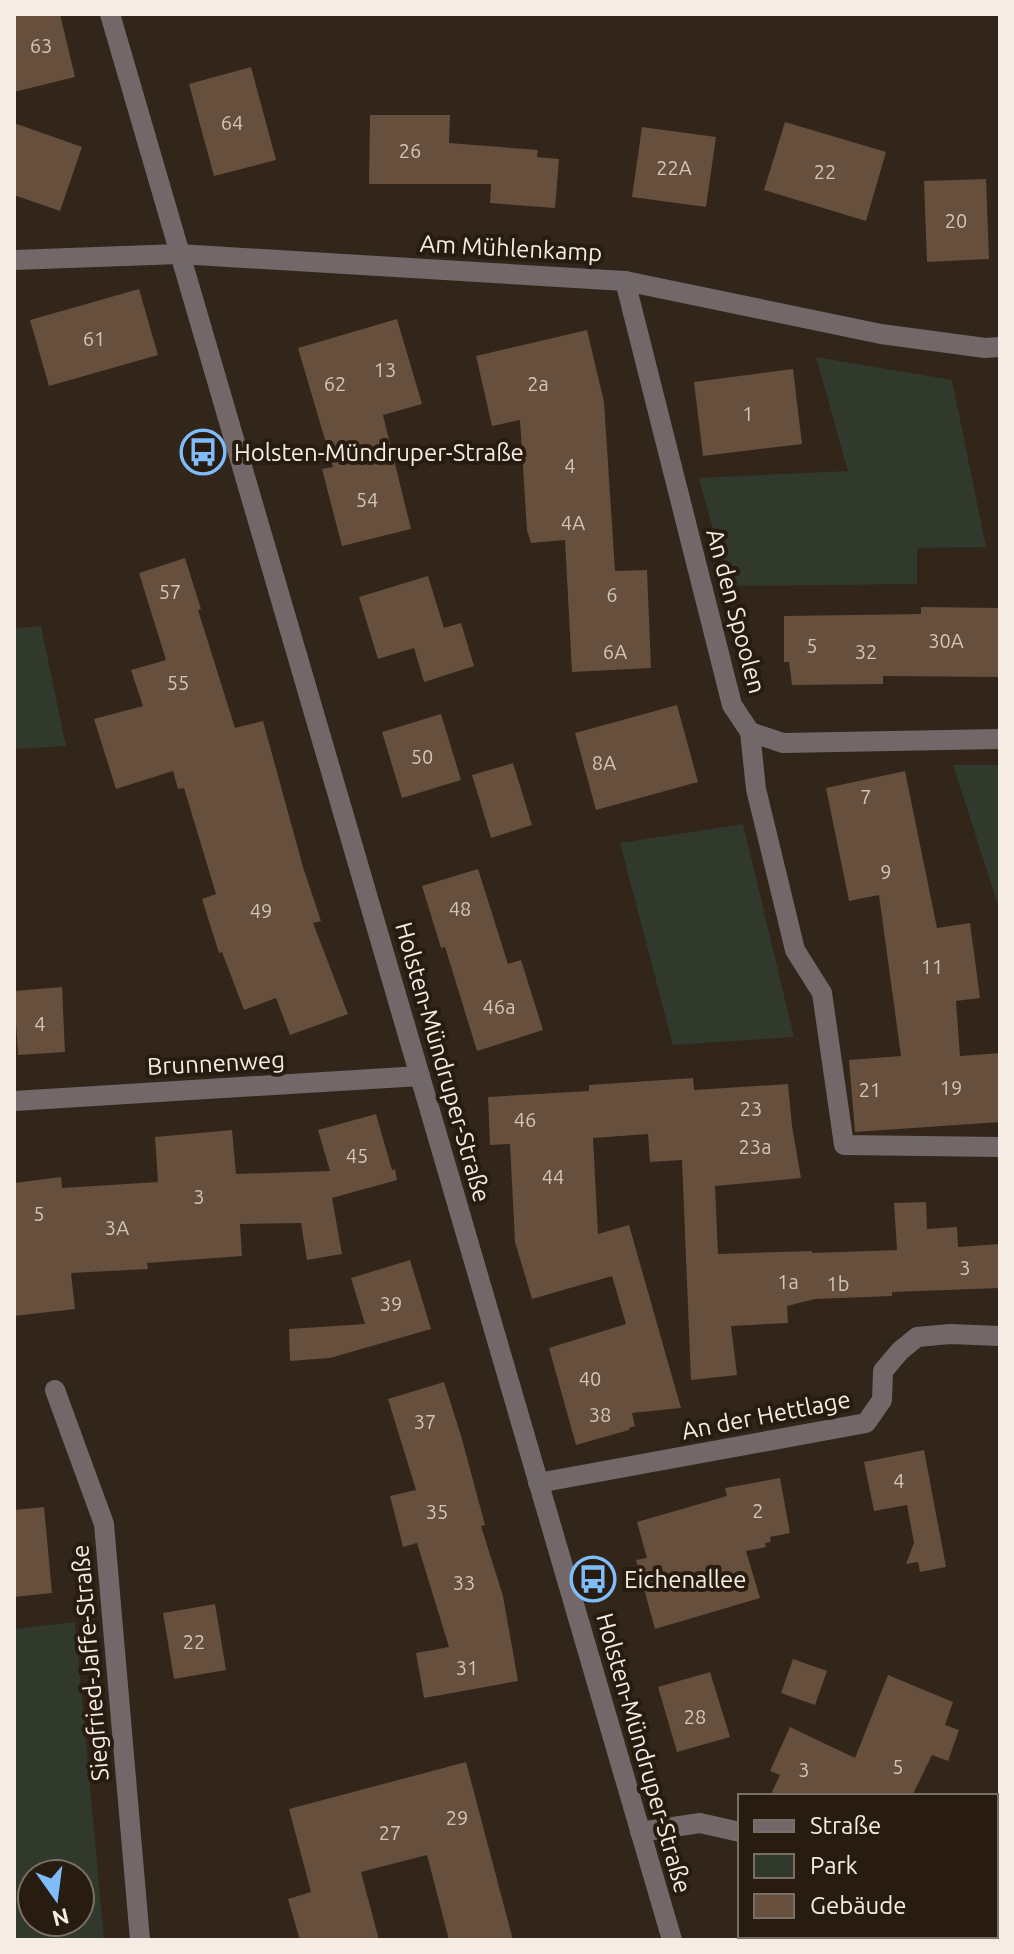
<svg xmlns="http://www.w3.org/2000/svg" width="1014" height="1954" viewBox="0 0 1014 1954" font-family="Ubuntu,sans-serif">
<rect width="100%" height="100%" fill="#322519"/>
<g fill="#30392b" fill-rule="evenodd">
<polygon points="816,357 952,380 986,547 917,548 917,584 728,586 699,478 848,471"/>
<polygon points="41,626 66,746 14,749 14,628"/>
<polygon points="953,765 1000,765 1000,911"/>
<polygon points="743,824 794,1037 673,1045 620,843"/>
<path d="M75,1622l29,318h-90v-311zM80,1874v48h-48v-48z"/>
</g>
<g fill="#664f3c">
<polygon points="14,14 60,14 75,77 14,92"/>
<polygon points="251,67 276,160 214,176 189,84"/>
<polygon points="370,115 450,115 449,143 538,150 537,157 559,159 555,208 490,203 491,184 369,184"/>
<polygon points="785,122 886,152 866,221 764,190"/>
<polygon points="14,123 82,147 60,211 14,195"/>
<polygon points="642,127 716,137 706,207 632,197"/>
<polygon points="986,179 989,259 927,262 924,181"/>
<polygon points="139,289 158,355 49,386 30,320"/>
<polygon points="397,319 422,404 383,415 411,529 342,546 322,469 333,467 298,348"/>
<polygon points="587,330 604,402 615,571 647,570 651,668 572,672 565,540 531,543 527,530 520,420 492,426 476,356"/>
<polygon points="793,369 802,444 703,456 694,382"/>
<polygon points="185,558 201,609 198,610 235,728 263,721 303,867 321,921 313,923 348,1014 290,1035 276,998 244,1010 222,952 219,953 202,899 216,894 184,788 178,789 173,771 116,789 94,719 143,706 131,670 166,660 139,573"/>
<polygon points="428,576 444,628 461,623 474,666 424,682 414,648 378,659 359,597"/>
<polygon points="921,607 1000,608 1000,677 883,676 883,684 792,685 789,662 784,662 784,616 921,614"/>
<polygon points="677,705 698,782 596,810 575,733"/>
<polygon points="441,714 461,780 402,798 382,732"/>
<polygon points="513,763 532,825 491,838 472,775"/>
<polygon points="905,771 937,928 970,923 980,998 956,1001 960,1056 1000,1053 1000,1122 855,1132 849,1060 901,1056 879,895 849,901 826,788"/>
<polygon points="478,869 508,964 521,960 543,1030 477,1051 445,947 441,948 422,886"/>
<polygon points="62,987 65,1052 18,1055 14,991"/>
<polygon points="693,1078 694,1090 788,1084 792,1126 801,1178 715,1186 718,1254 812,1251 812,1253 897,1250 894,1203 926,1202 927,1229 957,1227 958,1247 1000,1244 1000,1288 892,1292 892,1296 815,1299 787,1306 788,1323 731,1326 737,1375 691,1380 682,1160 650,1162 648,1134 593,1138 598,1234 629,1225 681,1408 632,1413 635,1426 629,1428 629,1430 576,1445 549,1348 626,1324 612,1276 532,1299 515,1242 510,1144 490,1145 488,1097 589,1091 589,1085"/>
<polygon points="376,1114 392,1170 395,1169 397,1180 332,1198 342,1254 307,1260 301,1223 240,1224 242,1256 147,1263 148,1269 71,1273 75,1309 14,1316 14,1183 61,1177 62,1188 158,1182 155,1137 232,1130 236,1174 330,1171 318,1130"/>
<polygon points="410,1260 431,1329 330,1358 290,1361 289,1329 365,1324 351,1278"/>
<polygon points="444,1382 462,1439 485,1525 481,1526 503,1596 518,1681 424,1698 416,1653 449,1647 417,1543 403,1547 390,1496 416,1490 388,1399"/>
<polygon points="924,1450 946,1567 920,1572 918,1562 906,1564 914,1543 907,1505 874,1511 864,1462"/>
<polygon points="780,1478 790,1533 770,1537 771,1542 765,1543 766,1547 746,1551 760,1598 655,1629 636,1560 647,1558 637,1522 727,1496 725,1488"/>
<polygon points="44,1507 52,1593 14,1597 14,1510"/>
<polygon points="215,1604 226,1670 174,1679 163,1613"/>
<polygon points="793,1659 827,1671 815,1705 781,1693"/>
<polygon points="710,1672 730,1737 677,1752 658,1687"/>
<polygon points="888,1675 953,1702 945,1725 959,1730 948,1761 932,1755 912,1796 770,1796 780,1775 770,1771 790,1727 855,1758"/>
<polygon points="466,1762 513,1940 449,1940 427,1855 361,1872 379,1940 300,1940 288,1899 311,1892 289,1809"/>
</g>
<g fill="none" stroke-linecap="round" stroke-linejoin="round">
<g stroke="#72686a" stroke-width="20">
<polyline points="110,14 672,1940"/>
<polyline points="14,260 179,254 625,281 881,334 985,348 1000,347"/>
<polyline points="625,281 732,705 750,732 756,789 795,950 822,993 844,1145 1000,1147"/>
<polyline points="750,732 783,743 1000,739"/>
<polyline points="14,1101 420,1076"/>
<polyline points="55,1390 104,1524 140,1940"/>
<polyline points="538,1483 866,1423 882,1400 883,1371 900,1351 917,1337 950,1334 1000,1336"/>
<polyline points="640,1832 700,1823 740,1832"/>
<polyline points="981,1936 990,1940"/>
</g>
</g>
<defs>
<g id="bus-ring" transform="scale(2.3)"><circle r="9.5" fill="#281b10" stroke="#7fbdfa" stroke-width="1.5"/><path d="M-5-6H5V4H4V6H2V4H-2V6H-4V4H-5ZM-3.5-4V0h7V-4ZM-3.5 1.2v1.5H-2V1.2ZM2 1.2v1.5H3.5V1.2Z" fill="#7fbdfa"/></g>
</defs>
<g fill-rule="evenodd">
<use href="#bus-ring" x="203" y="452"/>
<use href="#bus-ring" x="593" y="1579"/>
</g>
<g text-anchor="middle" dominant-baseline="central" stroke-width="8" stroke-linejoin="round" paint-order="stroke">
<g font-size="20" fill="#d1c5ba">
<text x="41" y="45">63</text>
<text x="232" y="122">64</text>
<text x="410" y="150">26</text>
<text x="674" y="167">22A</text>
<text x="825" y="171">22</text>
<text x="956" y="220">20</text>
<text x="94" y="338">61</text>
<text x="385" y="369">13</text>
<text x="335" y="383">62</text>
<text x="538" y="383">2a</text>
<text x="748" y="413">1</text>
<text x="570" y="465">4</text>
<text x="367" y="499">54</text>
<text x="573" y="522">4A</text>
<text x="170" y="591">57</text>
<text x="612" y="594">6</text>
<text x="946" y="640">30A</text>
<text x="812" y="645">5</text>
<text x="615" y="651">6A</text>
<text x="866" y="651">32</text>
<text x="178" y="682">55</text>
<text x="422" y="756">50</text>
<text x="604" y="762">8A</text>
<text x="866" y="796">7</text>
<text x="886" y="871">9</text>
<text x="460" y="908">48</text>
<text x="261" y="910">49</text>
<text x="932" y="966">11</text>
<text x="499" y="1006">46a</text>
<text x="40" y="1023">4</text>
<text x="951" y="1087">19</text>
<text x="870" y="1089">21</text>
<text x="751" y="1108">23</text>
<text x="525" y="1119">46</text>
<text x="755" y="1146">23a</text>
<text x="357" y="1155">45</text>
<text x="553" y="1176">44</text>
<text x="199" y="1196">3</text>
<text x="39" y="1213">5</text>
<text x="117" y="1227">3A</text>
<text x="965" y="1267">3</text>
<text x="788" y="1281">1a</text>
<text x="838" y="1283">1b</text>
<text x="391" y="1303">39</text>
<text x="590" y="1378">40</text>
<text x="600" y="1414">38</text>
<text x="425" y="1421">37</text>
<text x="899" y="1480">4</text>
<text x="758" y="1510">2</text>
<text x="437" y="1511">35</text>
<text x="464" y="1582">33</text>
<text x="194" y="1641">22</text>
<text x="467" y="1667">31</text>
<text x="695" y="1716">28</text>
<text x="898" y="1766">5</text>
<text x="804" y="1769">3</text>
<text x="457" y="1817">29</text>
<text x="390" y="1832">27</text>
</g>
<g font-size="24" fill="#f5ece4" stroke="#281b10">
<text transform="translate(511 248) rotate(3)">Am Mühlenkamp</text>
<text transform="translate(736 611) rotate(75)">An den Spoolen</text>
<text transform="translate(443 1062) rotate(74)">Holsten-Mündruper-Straße</text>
<text transform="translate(216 1063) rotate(-3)">Brunnenweg</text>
<text transform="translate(766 1415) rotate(-11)">An der Hettlage</text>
<text transform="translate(90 1663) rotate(-95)">Siegfried-Jaffe-Straße</text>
<text transform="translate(644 1753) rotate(74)">Holsten-Mündruper-Straße</text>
</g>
<g font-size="24" fill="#f5ece4" stroke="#281b10" text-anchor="start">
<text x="234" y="452">Holsten-Mündruper-Straße</text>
<text x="624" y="1579">Eichenallee</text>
</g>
</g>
<rect width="1014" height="1954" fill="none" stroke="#f5ece4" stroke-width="32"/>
<rect x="738" y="1794" width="260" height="144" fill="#281b10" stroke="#7a6f65" stroke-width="2"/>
<rect x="754" y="1820" width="40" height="12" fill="#72686a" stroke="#7a6f65" stroke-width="2"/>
<text x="810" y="1834" font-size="24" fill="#f5ece4">Straße</text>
<rect x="754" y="1854" width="40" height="24" fill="#30392b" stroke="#7a6f65" stroke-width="2"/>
<text x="810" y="1874" font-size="24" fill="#f5ece4">Park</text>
<rect x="754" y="1894" width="40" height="24" fill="#664f3c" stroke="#7a6f65" stroke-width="2"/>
<text x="810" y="1914" font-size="24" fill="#f5ece4">Gebäude</text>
<g transform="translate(56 1898) rotate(166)"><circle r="38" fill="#281b10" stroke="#7a6f65" stroke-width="2"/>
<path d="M0-6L14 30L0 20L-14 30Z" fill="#7fbdfa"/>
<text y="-12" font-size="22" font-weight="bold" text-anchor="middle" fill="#f5ece4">N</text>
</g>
</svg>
